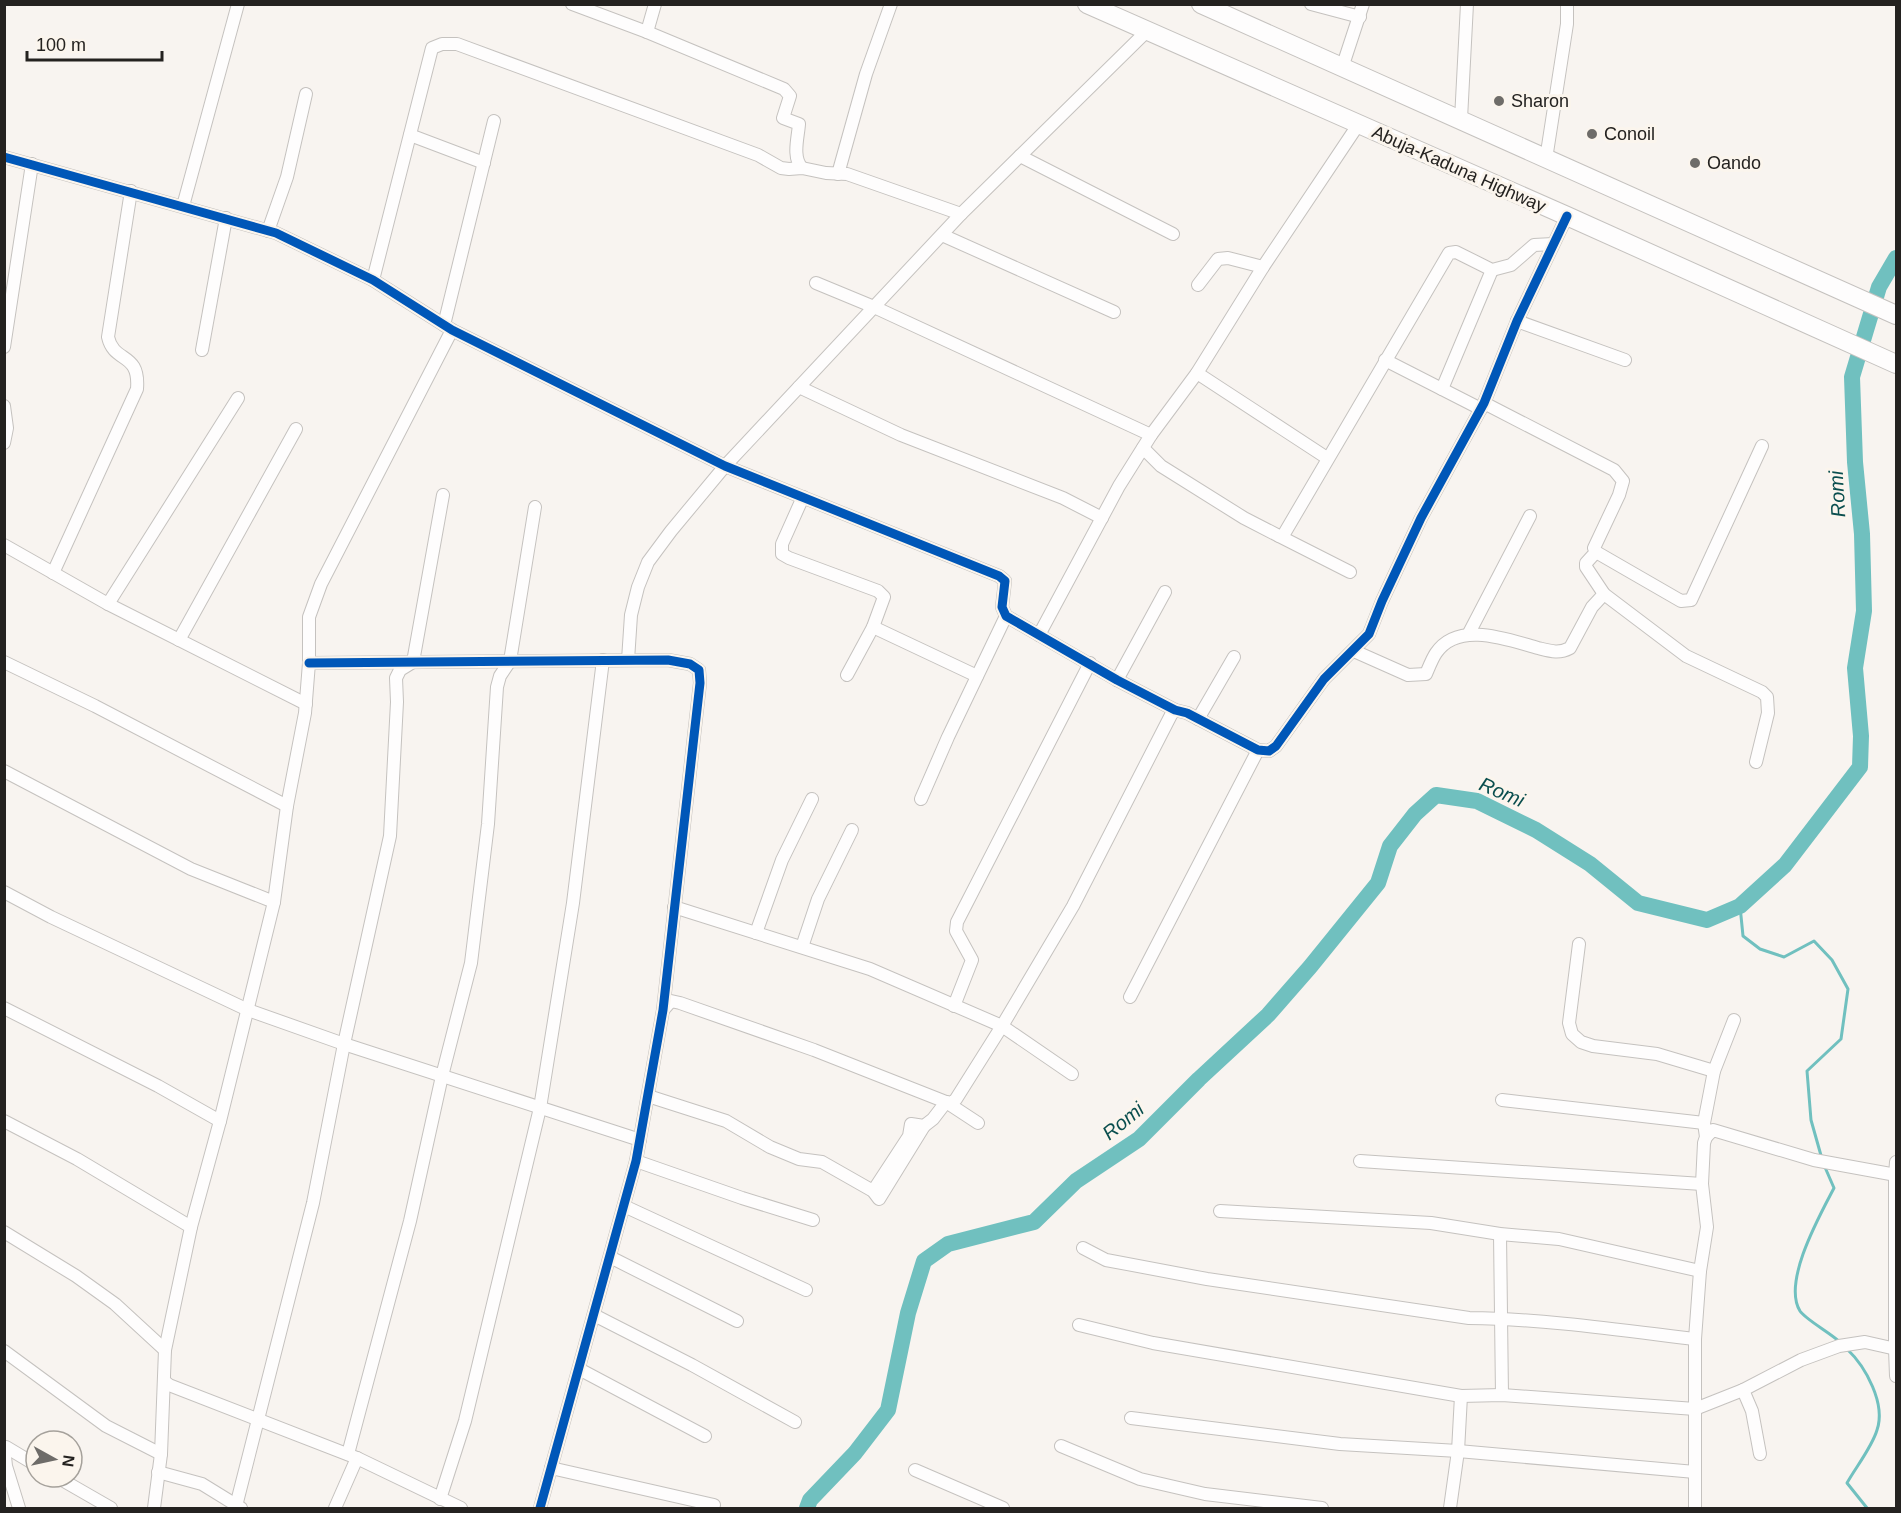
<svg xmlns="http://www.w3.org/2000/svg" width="1901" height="1513" viewBox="0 0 1901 1513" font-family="Helvetica,sans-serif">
<rect width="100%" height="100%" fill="#f8f4f0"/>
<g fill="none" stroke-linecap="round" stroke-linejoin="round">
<g stroke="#70c0bf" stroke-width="3">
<polyline points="1740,906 1743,936 1760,949 1784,957 1814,941 1832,960 1848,989 1841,1039 1807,1071 1811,1120 1822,1159"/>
<path d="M1824,1165l10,23c-14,27 -52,94 -34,123 6,9 31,22 41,32"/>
<path d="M1847,1349c19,18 39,55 30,81 -5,17 -21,37 -30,53l20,25"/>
</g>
<polyline stroke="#70c0bf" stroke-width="16" points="807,1508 810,1500 855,1453 888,1410 908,1313 924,1261 948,1244 1034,1222 1076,1181 1139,1139 1199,1079 1268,1015 1310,967 1378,883 1390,846 1415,814 1436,795 1477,801 1536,830 1590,864 1638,903 1707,920 1740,906 1785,865 1860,767 1861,736 1855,668 1864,611 1862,534 1855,462 1852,377 1879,287 1896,258"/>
<g stroke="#c5c2bf" stroke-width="14">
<g id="minor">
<path d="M572,4l75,28 137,57 6,7 -7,22 16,6c-1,14 -7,33 3,44"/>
<polyline points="1311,4 1360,17"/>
<polyline points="647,32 655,4"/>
<polyline points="1342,68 1363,4"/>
<polyline points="1461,119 1467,4"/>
<polyline points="410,135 484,163"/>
<polyline points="1020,156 1173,234"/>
<polyline points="4,157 276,233 373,280 452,330 725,466 999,576 1005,581 1002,607 1006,616 1117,680 1175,710 1187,713 1258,750 1269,751 1276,746 1324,679 1369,634 1382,601 1421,518 1484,403 1517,321 1567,216"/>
<polyline points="1546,159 1567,24 1567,4"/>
<polyline points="838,174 866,74 891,4"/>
<polyline points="183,206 238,4"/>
<polyline points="268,231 287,177 306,94"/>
<polyline points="942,235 1114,312"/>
<polyline points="373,280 432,48 442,44 457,44 758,155 781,168 789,169 802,168 826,173 847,174 961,214"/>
<polyline points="816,283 874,307 1151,435"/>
<polyline points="1198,285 1218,259 1228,258 1263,267"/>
<polyline points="1517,321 1625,360"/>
<polyline points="444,325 494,121"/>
<polyline points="4,347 32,164"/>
<polyline points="202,350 226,218"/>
<polyline points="1385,360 1481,409"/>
<polyline points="1197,373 1327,458"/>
<polyline points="799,387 901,435 1063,498 1102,518"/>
<polyline points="1442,389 1492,270"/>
<polyline points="1484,403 1614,470 1623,481 1619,495 1594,548 1596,552 1586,563 1586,567 1604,594 1686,656 1762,692 1767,697 1768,713 1756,762"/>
<polyline points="4,406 7,428 4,443"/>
<polyline points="1143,448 1161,466 1244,518 1279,536 1284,534 1449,253 1456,252 1492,270 1511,265 1534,245 1553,244"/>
<polyline points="803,497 782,544 782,554 789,558 878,591 884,597 873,627 847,675"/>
<polyline points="1279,536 1350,572"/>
<polyline points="4,545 108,604 306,704"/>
<polyline points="1596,552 1681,601 1691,600 1762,446"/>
<path d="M53,573l84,-184c3,-38 -23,-25 -29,-52l23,-146"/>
<polyline points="108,604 238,398"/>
<polyline points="873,627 977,676"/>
<polyline points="1039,635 1119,486 1151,435 1197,373 1263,267 1358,125"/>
<polyline points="1468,635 1530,516"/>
<polyline points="179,640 296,429"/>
<path d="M1354,651l54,24 18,-1c3,-7 6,-15 10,-21 22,-33 73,-13 102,-5 12,3 21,6 32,0l22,-41 12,-13"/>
<polyline points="628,660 631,615 638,587 648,562 671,531 725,466 961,214 1147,31"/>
<polyline points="4,662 95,706 287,806"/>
<polyline points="309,663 668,660 690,664 699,670 700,683 663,1010 636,1161 540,1508"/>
<polyline points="1117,680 1165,592"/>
<polyline points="1198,719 1234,657"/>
<polyline points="4,771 191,869 274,902"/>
<polyline points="921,799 948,737 1006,616"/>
<polyline points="4,892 51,917 248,1010 344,1044 640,1140"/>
<polyline points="674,907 870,969 1002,1026 1072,1074"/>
<polyline points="756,933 782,860 812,799"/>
<polyline points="1579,944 1569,1023 1572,1034 1581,1042 1593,1046 1657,1054 1714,1071"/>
<polyline points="802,947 818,899 852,830"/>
<polyline points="1130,997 1258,750"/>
<polyline points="954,1006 972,960 956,931 957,922 1090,663"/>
<polyline points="4,1008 158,1086 220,1121"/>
<polyline points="663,1010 671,1001 680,1003 814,1050 946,1102 978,1123"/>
<polyline points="648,1096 726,1121 770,1147 799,1159 822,1162 873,1191 879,1199 924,1126"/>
<polyline points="1502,1100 1704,1123"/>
<polyline points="4,1121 77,1159 191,1227"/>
<polyline points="1706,1137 1713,1130 1814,1160 1896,1175"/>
<polyline points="636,1161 742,1198 813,1220"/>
<polyline points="1360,1161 1702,1184"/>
<polyline points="1896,1162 1895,1175 1895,1349 1896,1376"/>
<polyline points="873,1191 909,1136 911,1124 924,1126 933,1119 946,1102 952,1103 956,1099 1002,1026 1073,906 1171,715 1175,710"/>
<polyline points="624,1206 806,1290"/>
<polyline points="1220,1211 1431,1223 1500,1234 1559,1239 1700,1271"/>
<polyline points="4,1232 76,1276 115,1304 165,1350"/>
<polyline points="1500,1234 1502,1395"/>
<path d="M1083,1248l23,12 101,19 262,39c76,1 151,12 226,21"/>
<polyline points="610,1257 737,1321"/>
<polyline points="594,1315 692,1365 795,1422"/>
<polyline points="1079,1325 1153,1343 1461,1396 1502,1395 1695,1409 1695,1339 1700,1271 1707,1227 1702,1184 1704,1143 1706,1137 1704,1123 1714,1071 1734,1020"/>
<polyline points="4,1351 106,1426 161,1454"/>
<polyline points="579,1369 705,1436"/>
<polyline points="164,1381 169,1385 357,1458 461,1508"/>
<polyline points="1743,1390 1752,1411 1760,1454"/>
<polyline points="1131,1418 1340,1444 1458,1451 1695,1472"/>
<polyline points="1061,1446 1140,1479 1205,1494 1322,1508"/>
<polyline points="4,1447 6,1466 19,1508"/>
<polyline points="6,1447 36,1465"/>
<polyline points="348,1454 410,1221 442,1076 471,963 488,824 497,687 500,676 510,661 535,507"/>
<polyline points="551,1468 714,1505"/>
<polyline points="915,1470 1003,1508"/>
<polyline points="158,1472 202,1484 241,1508"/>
<polyline points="57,1477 111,1508"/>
<polyline points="440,1499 465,1421 540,1108 573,903 603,660"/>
<polyline points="236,1506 313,1203 344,1044 390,836 397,702 396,678 400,670 413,662 443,495"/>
<polyline points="154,1508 161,1454 165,1350 191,1227 220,1121 274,902 287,806 305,713 309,663 309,617 321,584 452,330"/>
<polyline points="335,1508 357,1458"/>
<polyline points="1450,1508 1458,1451 1461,1396"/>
<polyline points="1695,1508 1695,1409 1743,1390 1801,1360 1839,1346 1865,1342 1896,1349"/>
</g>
</g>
<g stroke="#c5c2bf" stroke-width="20">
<g id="highway">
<polyline points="1087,4 1567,216 1896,364"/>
<polyline points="1201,4 1896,315"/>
</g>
</g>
<use href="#minor" stroke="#fefdfd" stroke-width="12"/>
<use href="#highway" stroke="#fefdfd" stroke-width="18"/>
<g stroke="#fbf5ed" stroke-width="13">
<g id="cycleway">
<polyline points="4,157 276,233 373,280 452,330 725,466 999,576 1005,581 1002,607 1006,616 1117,680 1175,710 1187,713 1258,750 1269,751 1276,746 1324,679 1369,634 1382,601 1421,518 1484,403 1517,321 1567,216"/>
<polyline points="309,663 668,660 690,664 699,670 700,683 663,1010 636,1161 540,1508"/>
</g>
</g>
<use href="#cycleway" stroke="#0057b8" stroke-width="9"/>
</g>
<g fill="#6e6c69" stroke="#fbf5ed" stroke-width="2">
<circle cx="1499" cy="101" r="6"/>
<circle cx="1592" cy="134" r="6"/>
<circle cx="1695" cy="163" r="6"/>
</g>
<g text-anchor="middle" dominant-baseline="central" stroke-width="6" stroke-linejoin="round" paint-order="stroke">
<g font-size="18" fill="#242220" stroke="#fbf5ed" text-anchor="start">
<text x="1511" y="101">Sharon</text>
<text x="1604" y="134">Conoil</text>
<text x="1707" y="163">Oando</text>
</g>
<g font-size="18" fill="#242220" stroke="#fbf5ed">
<text transform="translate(1459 169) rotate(24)">Abuja-Kaduna Highway</text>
</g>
<g font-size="20" font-style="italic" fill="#0a4e4e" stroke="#fbf5ed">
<text transform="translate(1837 494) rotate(-93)">Romi</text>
<text transform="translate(1502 792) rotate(23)">Romi</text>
<text transform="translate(1123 1121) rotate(-39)">Romi</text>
</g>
</g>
<rect width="1901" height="1513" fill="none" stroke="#242220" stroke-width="12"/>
<g transform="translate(54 1459) rotate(98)"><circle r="28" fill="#fbf5ed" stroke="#a5a19b" stroke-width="1.5"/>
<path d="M0-4.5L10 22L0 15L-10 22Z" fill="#6e6c69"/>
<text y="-9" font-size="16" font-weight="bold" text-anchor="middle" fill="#242220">N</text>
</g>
<path d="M27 51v9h135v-9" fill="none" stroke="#242220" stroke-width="3"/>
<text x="36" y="51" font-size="18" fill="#242220" stroke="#fbf5ed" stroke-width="4.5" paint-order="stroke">100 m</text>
</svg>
